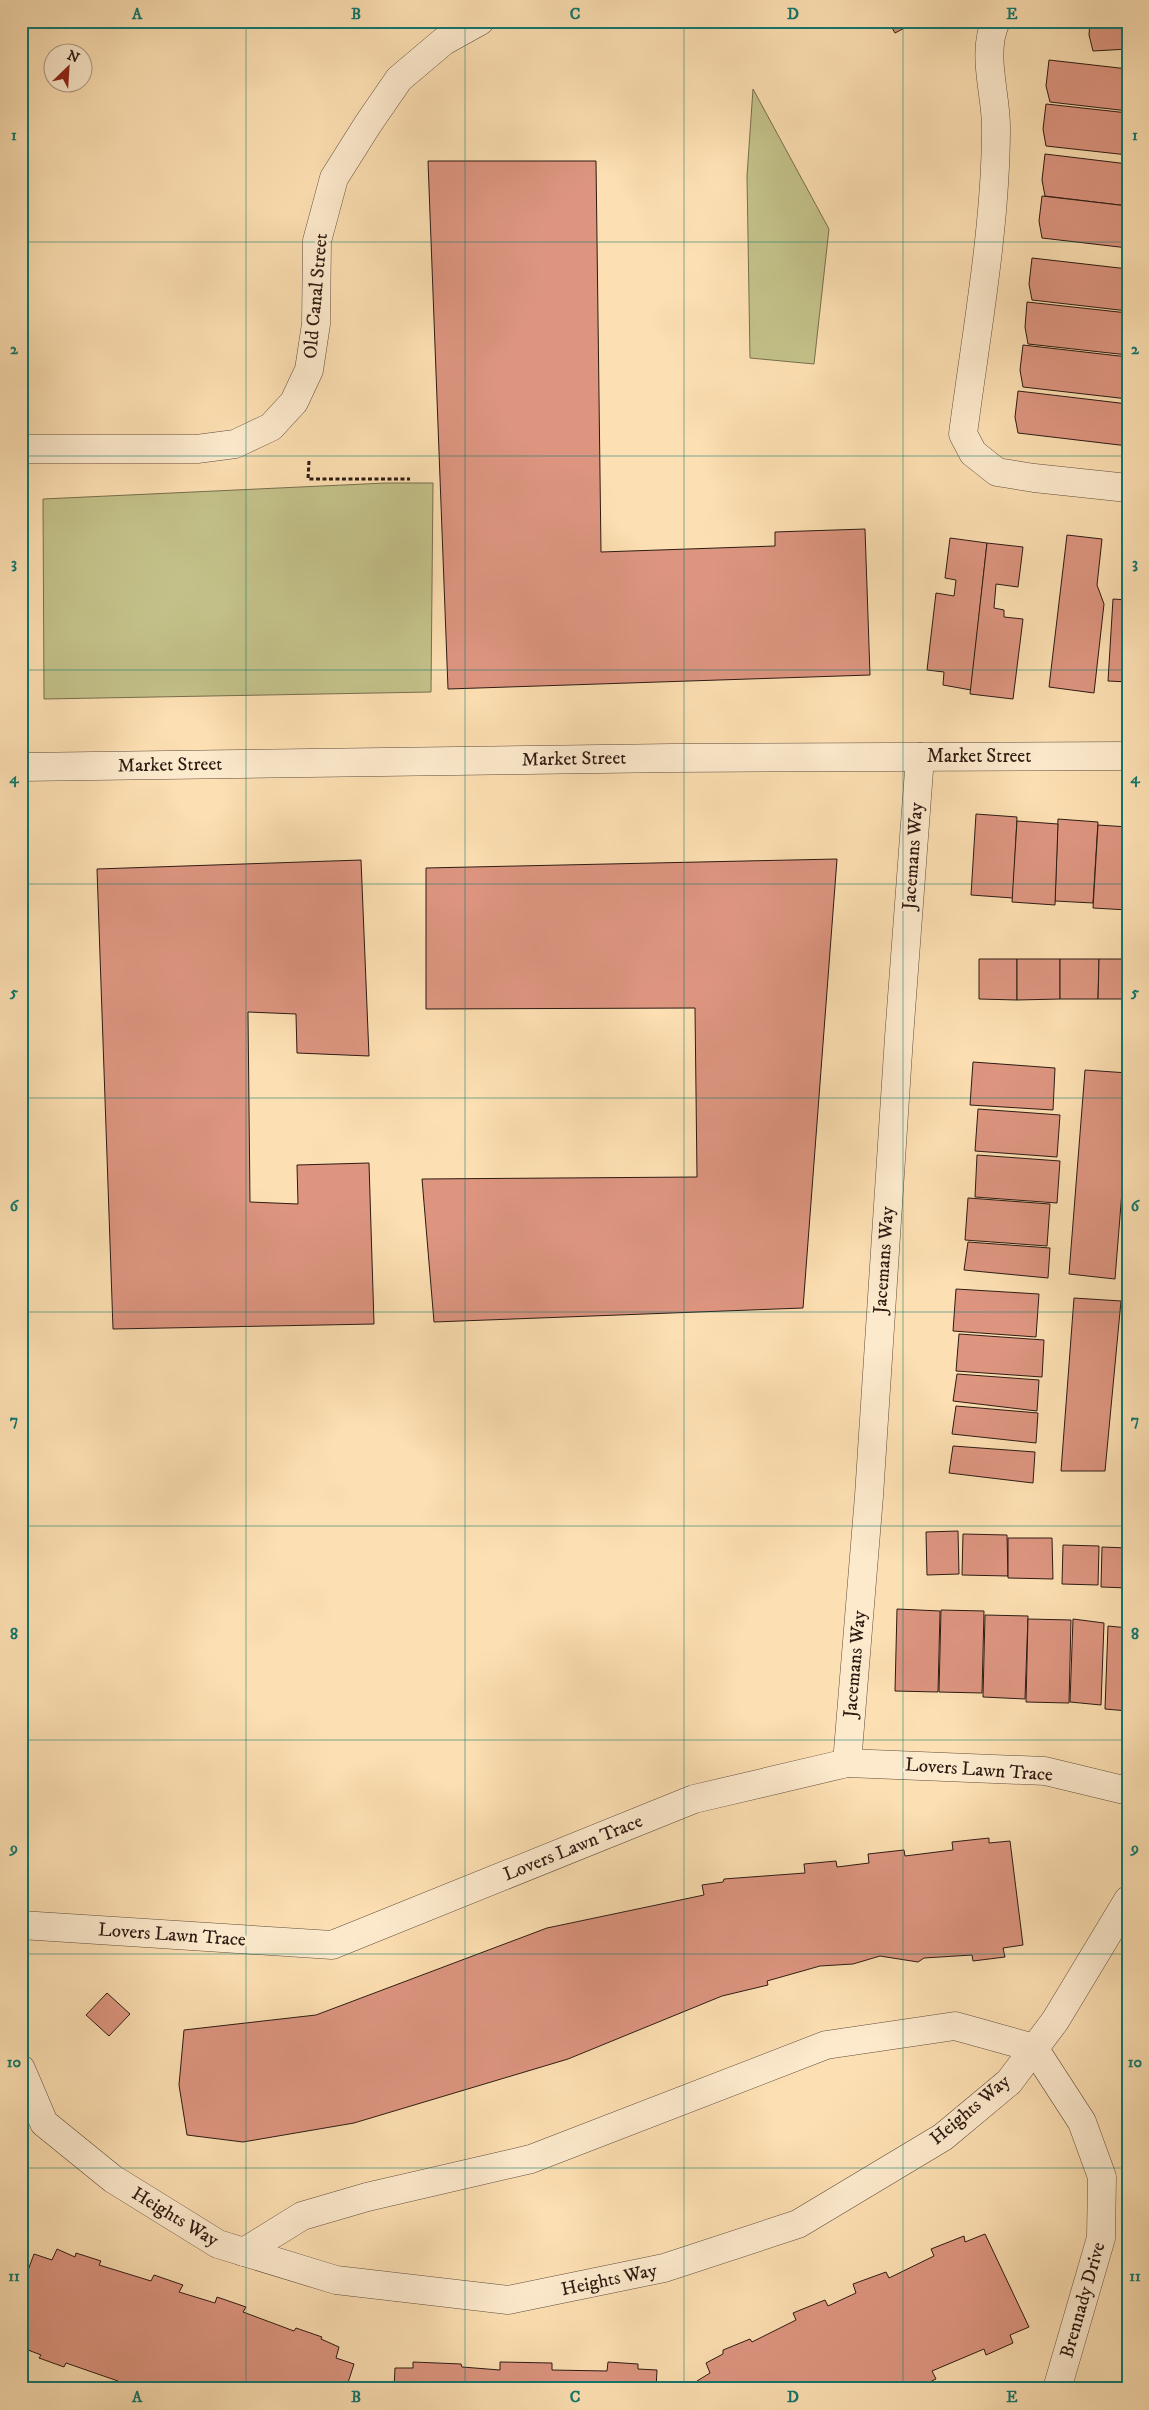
<svg xmlns="http://www.w3.org/2000/svg" width="1149" height="2410" viewBox="0 0 1149 2410" font-family="'IM FELL DW Pica',serif">
<rect width="100%" height="100%" fill="#fcdfb2"/>
<filter id="stains"><feTurbulence type="fractalNoise" baseFrequency=".004" numOctaves="4"/><feColorMatrix values="0 0 0 0 .2 0 0 0 0 .09 0 0 0 0 .02 0 0 0 .5 -.17"/></filter>
<radialGradient id="worn" r=".72"><stop offset=".6" stop-color="#630" stop-opacity="0"/><stop offset="1" stop-color="#630" stop-opacity=".3"/></radialGradient>
<g fill="#c3c189" stroke="#786e4e">
<polygon points="753,89 829,229 814,364 750,358 747,176"/>
<polygon points="386,483 433,483 431,692 44,699 43,499"/>
</g>
<g fill="#dd9580" stroke="#2d1b13">
<polygon points="888,21 918,21 895,33"/>
<polygon points="1090,21 1128,21 1128,49 1093,51 1089,35"/>
<polygon points="1049,60 1128,69 1128,111 1050,102 1046,86"/>
<polygon points="1046,104 1128,113 1128,155 1046,146 1043,129"/>
<polygon points="1045,154 1128,164 1128,206 1045,196 1042,180"/>
<polygon points="428,161 596,161 601,552 775,546 775,532 865,529 870,675 448,689"/>
<polygon points="1042,196 1128,206 1128,248 1042,238 1039,221"/>
<polygon points="1032,258 1128,269 1128,311 1032,300 1029,284"/>
<polygon points="1027,302 1128,313 1128,355 1028,344 1025,327"/>
<polygon points="1023,345 1128,357 1128,399 1023,387 1020,370"/>
<polygon points="1018,391 1128,404 1128,446 1018,433 1015,417"/>
<polygon points="1067,535 1102,539 1097,585 1104,604 1094,693 1049,687"/>
<polygon points="950,538 987,543 971,690 943,685 944,672 927,670 936,593 954,596 956,580 945,578"/>
<polygon points="987,543 1023,547 1018,587 996,584 994,608 1004,610 1004,617 1023,619 1013,699 970,694"/>
<polygon points="1113,599 1128,600 1128,682 1108,681"/>
<polygon points="976,814 1017,817 1013,898 971,895"/>
<polygon points="1058,819 1098,822 1093,903 1055,901"/>
<polygon points="1017,821 1058,824 1055,905 1012,902"/>
<polygon points="1098,825 1128,827 1128,910 1093,908"/>
<polygon points="837,859 803,1308 434,1322 422,1179 697,1177 695,1008 426,1009 426,868"/>
<polygon points="361,860 369,1056 297,1053 296,1014 248,1012 250,1202 298,1204 297,1165 369,1163 374,1324 113,1329 97,869"/>
<polygon points="979,959 1017,959 1017,1000 979,999"/>
<polygon points="1017,959 1060,959 1060,999 1017,1000"/>
<polygon points="1060,959 1099,959 1098,999 1060,999"/>
<polygon points="1099,959 1128,959 1128,999 1098,999"/>
<polygon points="973,1062 1055,1068 1053,1110 970,1105"/>
<polygon points="1085,1070 1128,1073 1128,1116 1115,1279 1069,1274"/>
<polygon points="978,1109 1060,1115 1057,1157 975,1151"/>
<polygon points="977,1155 1060,1161 1057,1203 975,1197"/>
<polygon points="968,1198 1050,1204 1047,1246 965,1240"/>
<polygon points="968,1242 1050,1248 1048,1278 964,1270"/>
<polygon points="956,1289 1039,1294 1036,1337 953,1331"/>
<polygon points="1074,1298 1121,1301 1105,1471 1061,1471"/>
<polygon points="959,1334 1044,1340 1042,1377 956,1371"/>
<polygon points="957,1374 1039,1380 1037,1411 953,1401"/>
<polygon points="956,1406 1038,1413 1036,1443 952,1434"/>
<polygon points="953,1446 1035,1452 1033,1483 949,1473"/>
<polygon points="958,1531 959,1574 927,1575 926,1532"/>
<polygon points="963,1534 1007,1535 1008,1576 962,1575"/>
<polygon points="1008,1538 1052,1538 1053,1579 1008,1578"/>
<polygon points="1063,1545 1099,1546 1098,1585 1062,1584"/>
<polygon points="1102,1547 1128,1548 1128,1588 1101,1587"/>
<polygon points="897,1609 940,1611 938,1692 895,1691"/>
<polygon points="941,1610 984,1611 982,1693 939,1692"/>
<polygon points="985,1615 1028,1616 1025,1699 983,1697"/>
<polygon points="1028,1619 1071,1620 1069,1703 1026,1702"/>
<polygon points="1073,1619 1104,1623 1101,1705 1070,1702"/>
<polygon points="1108,1626 1128,1628 1128,1711 1105,1709"/>
<polygon points="989,1838 989,1843 1010,1841 1023,1945 1003,1948 1005,1957 973,1961 972,1955 924,1958 918,1962 880,1956 853,1964 820,1966 767,1981 768,1985 722,1996 568,2059 354,2123 243,2142 187,2135 179,2085 184,2030 316,2015 547,1928 704,1895 702,1885 723,1882 724,1879 805,1873 804,1864 836,1861 837,1867 869,1863 868,1854 904,1850 905,1856 953,1850 952,1842"/>
<polygon points="107,1993 130,2014 109,2036 86,2015"/>
<polygon points="985,2234 1029,2327 1010,2335 1013,2343 986,2355 984,2349 932,2371 936,2379 915,2389 908,2389 905,2383 895,2389 701,2389 697,2381 710,2373 706,2363 723,2354 723,2350 750,2339 752,2342 796,2320 793,2313 825,2300 828,2306 856,2293 853,2284 886,2272 889,2278 934,2256 931,2249 964,2236 965,2242"/>
<polygon points="57,2249 75,2257 76,2253 101,2261 99,2265 151,2281 154,2275 183,2285 179,2292 215,2303 217,2297 246,2307 243,2312 294,2331 296,2328 322,2337 321,2339 339,2347 336,2358 354,2364 346,2389 120,2389 115,2387 118,2381 66,2363 64,2367 39,2358 41,2355 23,2348 26,2336 21,2334 21,2289 34,2254 52,2260"/>
<polygon points="413,2362 461,2364 462,2367 500,2370 500,2362 552,2363 552,2370 607,2371 608,2362 638,2364 638,2369 657,2370 656,2389 394,2389 395,2368 413,2368"/>
</g>
<g fill="none" stroke-linecap="round" stroke-linejoin="round">
<g stroke="#614c3b" stroke-width="29">
<g id="minor">
<path d="M996,21c-15,32 0,72 0,106 0,100 -20,207 -33,307l10,19 24,19 37,6 94,10"/>
<polyline points="21,449 197,449 235,444 271,427 294,402 309,370 316,324 317,241 334,178 368,124 399,79 444,41 480,21"/>
<polyline points="21,767 672,758 1128,756"/>
<polyline points="847,1763 869,1496 899,1037 920,757"/>
<polyline points="21,1925 332,1945 694,1799 847,1763 1045,1771 1128,1791"/>
<polyline points="21,2069 44,2123 113,2179 218,2244 336,2280 508,2300 664,2268 798,2224 943,2137 1009,2082 1055,2021 1128,1900"/>
<polyline points="244,2252 302,2216 367,2197 531,2159 826,2045 955,2026 1034,2048 1082,2122 1102,2177 1101,2238 1057,2389"/>
</g>
</g>
<polyline stroke="#2d1b13" stroke-width="3" stroke-dasharray="4 2.5" stroke-linecap="butt" points="309,461 308,479 410,479"/>
<use href="#minor" stroke="#fdeacd" stroke-width="28"/>
</g>
<path fill="none" stroke="#0f766e" stroke-width="1" stroke-opacity="0.55" d="M246,21v2368M465,21v2368M684,21v2368M903,21v2368M21,242h1107M21,456h1107M21,670h1107M21,884h1107M21,1098h1107M21,1312h1107M21,1526h1107M21,1740h1107M21,1954h1107M21,2168h1107"/>
<g text-anchor="middle" dominant-baseline="central" stroke-width="5" stroke-linejoin="round" paint-order="stroke">
<g font-size="19" fill="#2d1b13" stroke="#fdeacd">
<text transform="translate(316 296) rotate(-85)">Old Canal Street</text>
<text x="979" y="756">Market Street</text>
<text transform="translate(574 759) rotate(-1)">Market Street</text>
<text transform="translate(170 765) rotate(-1)">Market Street</text>
<text transform="translate(913 856) rotate(-86)">Jacemans Way</text>
<text transform="translate(884 1260) rotate(-86)">Jacemans Way</text>
<text transform="translate(855 1664) rotate(-85)">Jacemans Way</text>
<text transform="translate(979 1770) rotate(4)">Lovers Lawn Trace</text>
<text transform="translate(573 1848) rotate(-22)">Lovers Lawn Trace</text>
<text transform="translate(172 1935) rotate(4)">Lovers Lawn Trace</text>
<text transform="translate(970 2110) rotate(-40)">Heights Way</text>
<text transform="translate(175 2217) rotate(31)">Heights Way</text>
<text transform="translate(609 2280) rotate(-12)">Heights Way</text>
<text transform="translate(1083 2300) rotate(-74)">Brennady Drive</text>
</g>
</g>
<rect width="1149" height="2410" fill="none" stroke="#fcdfb2" stroke-width="55"/>
<g transform="translate(68 68) rotate(25)"><circle r="24" fill="#fdeacd" stroke="#aa9783"/>
<path d="M0-4L9 19L0 12L-9 19Z" fill="#8f2418"/>
<text y="-8" font-size="14" font-weight="bold" text-anchor="middle" fill="#2d1b13">N</text>
</g>
<rect x="28" y="28" width="1094" height="2354" fill="none" stroke="#0f766e" stroke-width="2"/>
<g font-size="16" text-anchor="middle" font-weight="bold" fill="#0f766e">
<text x="137" y="19">A</text>
<text x="356" y="19">B</text>
<text x="575" y="19">C</text>
<text x="793" y="19">D</text>
<text x="1012" y="19">E</text>
<text x="14" y="140">1</text>
<text x="1135" y="140">1</text>
<text x="14" y="354">2</text>
<text x="1135" y="354">2</text>
<text x="14" y="568">3</text>
<text x="1135" y="568">3</text>
<text x="14" y="783">4</text>
<text x="1135" y="783">4</text>
<text x="14" y="997">5</text>
<text x="1135" y="997">5</text>
<text x="14" y="1211">6</text>
<text x="1135" y="1211">6</text>
<text x="14" y="1425">7</text>
<text x="1135" y="1425">7</text>
<text x="14" y="1639">8</text>
<text x="1135" y="1639">8</text>
<text x="14" y="1853">9</text>
<text x="1135" y="1853">9</text>
<text x="14" y="2067">10</text>
<text x="1135" y="2067">10</text>
<text x="14" y="2281">11</text>
<text x="1135" y="2281">11</text>
<text x="137" y="2402">A</text>
<text x="356" y="2402">B</text>
<text x="575" y="2402">C</text>
<text x="793" y="2402">D</text>
<text x="1012" y="2402">E</text>
</g>
<rect width="100%" height="100%" filter="url(#stains)"/>
<rect width="100%" height="100%" fill="url(#worn)"/>
</svg>
